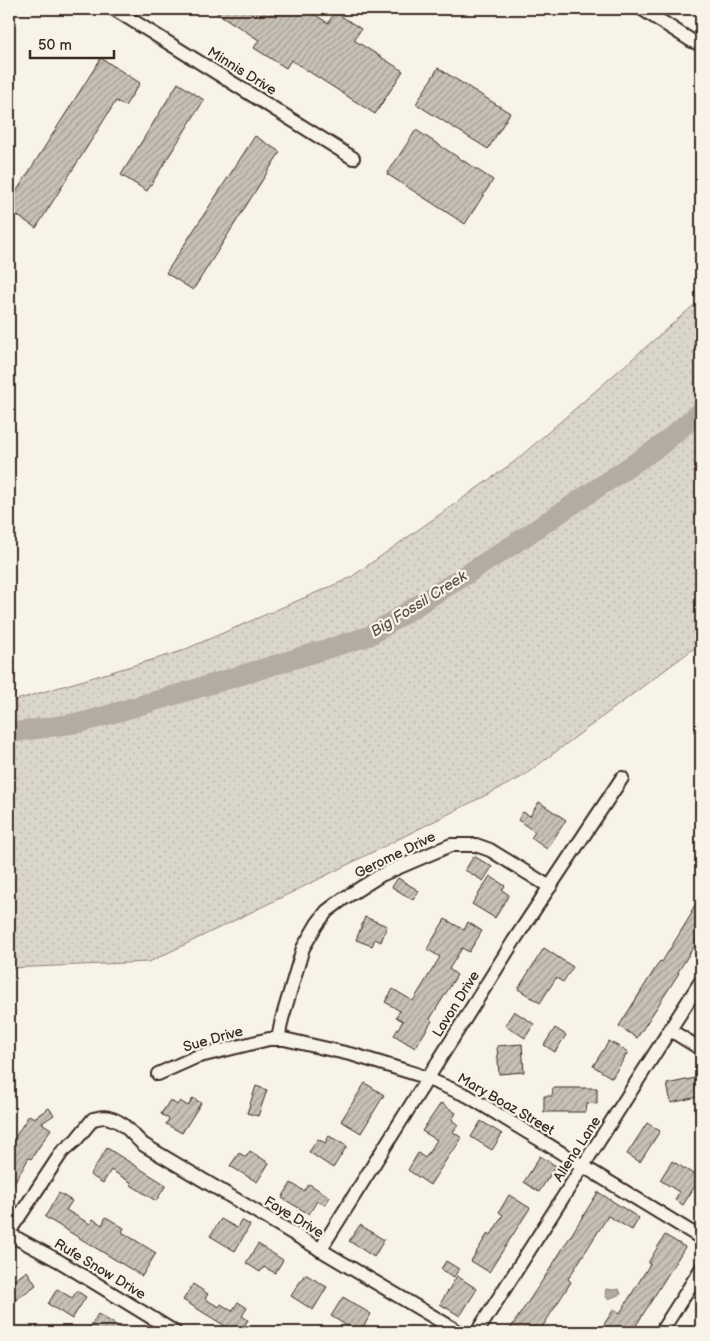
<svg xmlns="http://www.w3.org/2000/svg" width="710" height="1341" viewBox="0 0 710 1341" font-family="'Balsamiq Sans',sans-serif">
<defs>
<pattern id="grass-dots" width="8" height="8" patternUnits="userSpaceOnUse" patternTransform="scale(1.25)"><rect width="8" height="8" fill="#dbd6cb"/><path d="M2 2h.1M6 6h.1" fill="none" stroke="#bdb8ae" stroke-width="1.8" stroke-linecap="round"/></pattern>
<pattern id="building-hatch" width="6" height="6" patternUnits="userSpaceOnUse" patternTransform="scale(1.25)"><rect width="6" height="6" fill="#c8c1b6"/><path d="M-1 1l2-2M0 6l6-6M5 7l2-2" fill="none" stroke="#a49d93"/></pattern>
</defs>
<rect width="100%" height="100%" fill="#f7f3e8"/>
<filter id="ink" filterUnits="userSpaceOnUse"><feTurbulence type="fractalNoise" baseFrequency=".02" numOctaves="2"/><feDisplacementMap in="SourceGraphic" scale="10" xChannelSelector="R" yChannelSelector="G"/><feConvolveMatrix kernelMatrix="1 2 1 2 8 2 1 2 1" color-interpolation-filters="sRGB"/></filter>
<g filter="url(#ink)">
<polygon fill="url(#grass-dots)" stroke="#8b8074" points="701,299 701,643 522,777 313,882 149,962 9,968 9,702 179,652 350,578 514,462"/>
<polygon fill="#b4aca0" stroke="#84786c" points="606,1289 613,1290 619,1289 621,1294 608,1299 605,1295"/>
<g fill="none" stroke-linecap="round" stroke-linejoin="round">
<polyline stroke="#b4aca0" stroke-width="20" points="9,733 84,722 232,678 369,636 511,546 660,446 701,411"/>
</g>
<g fill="url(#building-hatch)" stroke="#3b2a1e">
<polygon points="211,9 306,9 328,23 335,12 361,29 354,40 403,71 375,114 291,60 286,68 254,48 259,40"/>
<polygon points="101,58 140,83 125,106 116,101 36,228 9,210 9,203"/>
<polygon points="438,68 510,113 488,149 416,104"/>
<polygon points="178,83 204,100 147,191 121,175"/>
<polygon points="416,130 493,180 465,224 387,174"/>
<polygon points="255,136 280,152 193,290 166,273"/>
<polygon points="539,802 566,820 547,849 531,838 535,832 518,820 523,812 530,816"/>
<polygon points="474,856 492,867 483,881 465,870"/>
<polygon points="490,876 505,886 502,890 509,895 495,918 472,904"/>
<polygon points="398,878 419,891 413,900 392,887"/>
<polygon points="701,894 701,935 678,972 679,973 637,1038 619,1026 660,961 662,962 692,913 691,912"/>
<polygon points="365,917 387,926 381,942 375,939 372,946 356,940"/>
<polygon points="445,919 464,930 468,922 482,931 469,952 462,948 449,969 457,975 430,1019 432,1021 415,1048 394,1035 403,1021 396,1017 400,1011 385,1002 393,989 413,1001 440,957 427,949"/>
<polygon points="544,948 573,967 563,982 556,978 540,1003 518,989"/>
<polygon points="514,1011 534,1024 525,1038 505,1025"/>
<polygon points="555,1028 566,1035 555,1052 544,1045"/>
<polygon points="609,1041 628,1052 612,1078 593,1066"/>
<polygon points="522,1044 524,1072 499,1074 497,1046"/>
<polygon points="700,1077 701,1085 701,1096 671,1103 667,1084"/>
<polygon points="365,1083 384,1095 361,1133 341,1121"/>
<polygon points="256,1086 267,1090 258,1116 247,1113"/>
<polygon points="553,1088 597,1088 597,1104 587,1103 586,1112 544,1112 544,1096 552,1096"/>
<polygon points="193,1098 201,1103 182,1133 166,1124 169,1119 161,1114 170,1100 177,1105 180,1101 188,1106"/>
<polygon points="441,1103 456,1113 452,1120 458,1125 453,1132 462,1138 453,1151 452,1151 430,1185 408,1170 418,1153 425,1158 437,1140 422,1131"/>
<polygon points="49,1108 54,1115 42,1123 51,1129 31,1159 29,1158 9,1191 9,1147 29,1115 34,1118"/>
<polygon points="481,1121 502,1134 492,1150 471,1137"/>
<polygon points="647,1123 660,1131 640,1162 627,1154"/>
<polygon points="329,1136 347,1146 333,1168 309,1152 318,1139 325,1143"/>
<polygon points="107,1148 166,1185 156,1201 131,1185 132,1183 111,1170 103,1183 90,1175"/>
<polygon points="250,1151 269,1163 257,1182 230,1166 239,1153 246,1157"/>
<polygon points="540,1156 556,1166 539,1192 524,1182"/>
<polygon points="672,1161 700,1178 683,1205 675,1200 679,1192 660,1180"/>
<polygon points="291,1183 304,1191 309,1184 330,1197 325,1205 317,1201 309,1214 282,1198"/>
<polygon points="598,1192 639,1218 632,1230 608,1216 568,1279 571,1282 539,1332 508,1332 550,1269"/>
<polygon points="59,1193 72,1201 66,1210 90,1224 93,1219 102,1225 106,1217 124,1228 122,1232 156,1253 142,1276 45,1217"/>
<polygon points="509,1195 530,1208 489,1272 471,1261 488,1233 491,1235 503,1215 499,1212"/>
<polygon points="221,1219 237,1228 241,1220 250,1225 235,1251 210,1236"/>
<polygon points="360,1225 384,1240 374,1257 349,1241"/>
<polygon points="665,1235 685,1247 632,1332 599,1332 614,1309 620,1313 650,1264 648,1263"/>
<polygon points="258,1244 283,1260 275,1273 264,1267 260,1272 246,1263"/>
<polygon points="446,1261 459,1269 454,1277 441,1269"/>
<polygon points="27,1271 36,1285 9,1305 9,1284"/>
<polygon points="305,1274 327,1287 313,1310 291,1296"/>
<polygon points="457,1276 477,1289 460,1316 440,1304"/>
<polygon points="193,1284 208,1294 205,1299 219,1307 221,1304 232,1311 238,1302 247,1308 242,1316 248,1320 240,1332 235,1332 183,1300"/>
<polygon points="57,1289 72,1298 77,1291 86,1297 72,1319 48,1304"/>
<polygon points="343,1297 371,1314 360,1332 357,1332 331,1316"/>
<polygon points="98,1314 128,1332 87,1332"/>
</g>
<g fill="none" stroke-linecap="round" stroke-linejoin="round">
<g stroke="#3b2a1e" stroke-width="16">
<g id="street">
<polyline points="114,9 353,158"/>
<polyline points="642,9 692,41 701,45"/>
<polyline points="670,1030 701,1049"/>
<polyline points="278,1039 282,1019 303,948 317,924 327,911 343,899 381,875 451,845 476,845 490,850 550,887"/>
<polyline points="158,1074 196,1057 269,1039 284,1039 354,1055 416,1074 468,1096 701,1238"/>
<path d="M9,1232l53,-80 14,-12 17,-21c5,-1 12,-3 16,-1 15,3 24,18 35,27l315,187"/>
<polyline points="9,1234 59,1261 175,1332"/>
<polyline points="320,1250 515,939 622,778"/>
<polyline points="477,1332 701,981"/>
<polyline points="661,1332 701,1269"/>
</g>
</g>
<use href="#street" stroke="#f7f3e8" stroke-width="12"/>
</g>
</g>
<g text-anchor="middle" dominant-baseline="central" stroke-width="4.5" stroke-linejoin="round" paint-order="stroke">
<g font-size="14" fill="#3b2a1e" stroke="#f7f3e8">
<text transform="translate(242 71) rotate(32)">Minnis Drive</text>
<text transform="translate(395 855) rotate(-26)">Gerome Drive</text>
<text transform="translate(456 1004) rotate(-58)">Lavon Drive</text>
<text transform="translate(213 1039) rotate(-16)">Sue Drive</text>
<text transform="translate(506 1104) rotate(30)">Mary Boaz Street</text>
<text transform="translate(577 1149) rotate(-57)">Allena Lane</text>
<text transform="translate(294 1217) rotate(31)">Faye Drive</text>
<text transform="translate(100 1269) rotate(31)">Rufe Snow Drive</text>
</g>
<g font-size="15" font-style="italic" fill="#5f5145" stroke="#f7f3e8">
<text transform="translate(419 604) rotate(-32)">Big Fossil Creek</text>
</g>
</g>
<rect width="710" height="1341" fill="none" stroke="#f7f3e8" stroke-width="30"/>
<rect x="15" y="15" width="680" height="1311" fill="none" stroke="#3b2a1e" stroke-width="2" filter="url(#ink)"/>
<path d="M30 50v8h84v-8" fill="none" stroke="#3b2a1e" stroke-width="2.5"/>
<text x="38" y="50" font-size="15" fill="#3b2a1e" stroke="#f7f3e8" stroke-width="4" paint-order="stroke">50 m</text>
</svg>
